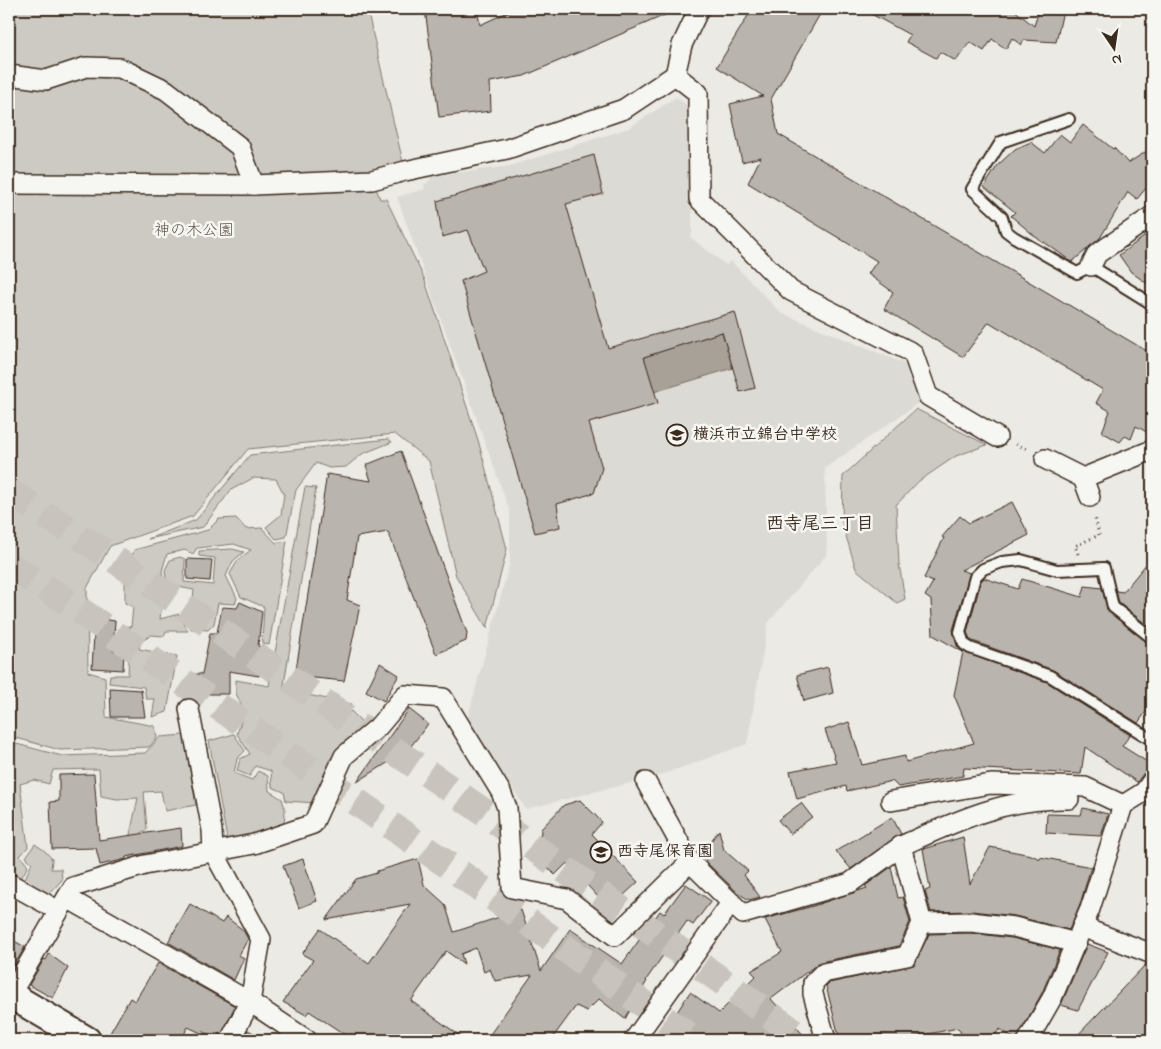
<svg xmlns="http://www.w3.org/2000/svg" width="1161" height="1049" viewBox="0 0 1161 1049" font-family="'Indie Flower','Klee One',sans-serif">
<rect width="100%" height="100%" fill="#ebeae5"/>
<filter id="ink" filterUnits="userSpaceOnUse"><feTurbulence type="fractalNoise" baseFrequency=".02" numOctaves="2"/><feDisplacementMap in="SourceGraphic" scale="10" xChannelSelector="R" yChannelSelector="G"/><feConvolveMatrix kernelMatrix="1 2 1 2 8 2 1 2 1" color-interpolation-filters="sRGB"/></filter>
<g filter="url(#ink)">
<polygon fill="#dcdad4" points="676,97 693,110 692,234 690,237 726,265 731,261 781,313 910,366 920,402 825,468 827,554 768,623 747,744 658,776 526,809 467,720 510,562 510,512 397,197 425,189 424,184 427,184 427,182 430,180 431,176 510,166 629,128"/>
<g fill="#cdcac4" stroke="#847a71">
<polygon points="9,9 367,9 405,171 373,180 380,199 386,199 424,278 478,440 507,549 487,628 456,576 429,461 395,434 248,449 193,516 110,546 87,588 88,672 105,677 106,717 155,726 157,738 149,747 60,750 9,736"/>
<polygon points="916,409 987,445 956,456 919,481 896,505 899,564 905,599 897,603 856,569 842,523 843,476"/>
<polygon points="388,439 392,442 362,454 346,467 329,468 316,463 296,490 286,537 276,539 266,527 281,515 284,494 276,479 253,478 231,490 203,527 148,539 196,520 250,455"/>
<polygon points="305,487 316,488 283,690 352,704 349,709 365,725 340,751 329,760 316,803 286,801 284,792 272,787 271,771 255,766 250,776 237,771 240,759 250,754 237,734 244,712 236,693 236,680 269,686"/>
<polygon points="236,518 246,529 262,528 276,543 287,541 269,645 262,643 264,607 241,597 230,574 238,560 251,550 234,544 197,548 193,554 185,550 167,554 162,571 164,588 160,619 179,614 188,631 166,631 164,636 151,635 141,642 139,649 177,656 167,712 152,717 155,699 146,699 144,687 109,683 110,675 128,675 129,649 123,636 126,626 131,627 133,607 125,603 125,580 134,550 208,530 219,519"/>
<polygon points="232,549 244,552 233,561 226,576 237,598 235,604 218,603 214,624 208,630 191,629 183,613 193,600 194,590 178,587 167,588 165,570 170,560 180,557 185,559 184,582 213,585 215,558 199,556 199,551"/>
<polygon points="234,734 245,751 237,759 234,773 252,780 258,771 268,776 269,791 282,799 285,809 284,828 249,838 227,839 209,741"/>
<polygon points="184,735 196,805 165,811 161,791 144,792 147,830 142,832 145,850 138,851 139,861 130,861 129,839 138,798 117,799 101,796 99,769 53,770 49,784 34,780 20,784 28,847 20,856 28,866 20,880 9,872 9,742 62,756 145,753 160,737"/>
<polygon points="35,844 45,851 52,859 51,869 61,869 62,880 46,897 23,883 32,863 26,857"/>
</g>
<polygon fill="#a8a198" stroke="#7c7167" points="722,332 733,368 654,392 644,357"/>
<g fill="#bab4ae" stroke="#3b2a1e">
<polygon points="425,9 477,9 480,25 514,9 679,9 524,76 490,82 491,111 439,117"/>
<polygon points="752,9 823,9 771,99 778,134 1152,354 1152,435 1136,426 1131,439 1125,436 1120,442 1102,432 1110,411 1096,403 1103,390 989,322 963,357 884,309 893,292 868,274 877,261 748,183 761,157 742,162 730,104 763,96 717,67"/>
<polygon points="862,9 1013,9 1034,26 1038,13 1063,11 1056,42 1024,40 1021,45 1012,38 1006,49 992,39 984,51 970,42 956,61 940,52 936,58 906,42 910,35"/>
<polygon points="1083,125 1113,149 1114,148 1128,163 1152,148 1152,181 1137,199 1128,192 1100,238 1072,262 1044,242 1043,243 1011,216 1015,212 984,187 998,165 1015,149 1031,142 1045,153 1060,134 1070,142"/>
<polygon points="594,155 603,194 566,204 608,348 735,312 755,388 740,392 722,332 644,357 658,403 589,423 602,468 594,493 557,504 560,527 535,533 461,281 484,271 468,230 442,237 437,201"/>
<polygon points="1152,231 1152,287 1131,272 1119,255"/>
<polygon points="401,451 467,633 466,641 436,654 388,532 357,537 347,600 360,605 344,681 295,676 327,474 371,481 366,465"/>
<polygon points="1012,502 1029,535 961,570 970,573 953,630 957,646 968,654 1047,682 1130,735 1122,746 1152,765 1152,770 1143,774 1137,782 1085,747 1081,774 964,768 963,776 898,787 892,781 847,791 846,786 797,799 790,771 836,762 825,730 849,722 862,765 905,756 906,762 974,743 954,695 963,652 933,635 931,600 925,596 933,582 924,578 944,538 942,537 960,516 969,523"/>
<polygon points="1152,557 1152,629 1119,603 1116,591 1123,592"/>
<polygon points="187,559 212,560 210,581 187,579"/>
<polygon points="984,578 1018,589 1022,579 1082,597 1085,586 1102,588 1109,612 1148,643 1152,645 1152,703 1138,723 1053,670 970,640 967,632 981,581"/>
<polygon points="240,602 262,612 258,646 263,648 259,676 229,671 229,694 198,694 196,674 202,674 210,633 217,633 222,607 237,608"/>
<polygon points="95,618 115,621 113,651 124,652 123,670 92,668"/>
<polygon points="380,663 399,675 384,701 366,691"/>
<polygon points="828,667 833,693 804,701 797,675"/>
<polygon points="110,688 141,690 145,717 111,717"/>
<polygon points="409,709 428,724 408,750 357,782"/>
<polygon points="94,774 99,840 181,828 182,846 126,857 126,859 118,861 100,865 96,848 52,849 50,802 59,801 59,775"/>
<polygon points="580,800 602,822 592,834 638,882 609,909 567,863 555,875 539,858 541,829 564,805"/>
<polygon points="801,803 812,817 790,834 778,820"/>
<polygon points="1083,808 1108,814 1101,836 1046,833 1047,814 1081,815"/>
<polygon points="892,817 901,834 851,869 836,851"/>
<polygon points="719,830 724,850 748,871 744,875 760,897 749,900 738,893 706,862 703,852"/>
<polygon points="963,837 970,884 990,847 1031,855 1040,859 1040,857 1091,867 1081,901 1069,930 1015,916 972,911 931,912 925,891 930,889 923,849"/>
<polygon points="303,859 317,901 299,908 283,866"/>
<polygon points="418,859 424,885 445,904 454,932 521,910 541,971 570,929 622,964 660,911 664,914 686,884 711,901 693,925 687,921 646,980 647,981 625,1019 599,999 587,1011 576,1006 551,1040 486,1040 532,975 495,981 490,969 484,972 476,948 461,954 464,964 446,951 411,1001 466,1040 353,1040 309,1011 306,1015 283,1002 313,960 302,954 320,929 369,963 410,904 326,920 356,879 377,873 377,871"/>
<polygon points="891,867 898,898 903,897 910,922 899,946 820,962 771,999 808,1040 707,1040 695,1035 691,1040 659,1040 690,992 719,1013 756,976 751,971 782,952 765,919 813,906 867,888 865,886"/>
<polygon points="190,904 222,923 226,917 243,930 248,939 239,955 244,958 234,980 168,942"/>
<polygon points="970,933 1012,938 1060,950 1042,993 1016,1040 1000,1029 990,1040 965,1040 958,1028 914,1037 914,1040 840,1040 826,986 829,983 914,965 929,934"/>
<polygon points="9,938 25,947 10,973 9,973"/>
<polygon points="1087,944 1108,952 1078,1010 1061,1005"/>
<polygon points="49,954 68,968 53,998 29,985 44,959 46,960"/>
<polygon points="158,963 235,1006 219,1040 202,1031 201,1033 188,1027 181,1040 122,1040 110,1033 130,998 135,1001"/>
<polygon points="1146,964 1152,965 1152,1034 1147,1040 1073,1040"/>
<polygon points="248,1030 266,1040 243,1040"/>
</g>
<g fill="none" stroke-linecap="round" stroke-linejoin="round">
<g stroke="#c8c4bd" stroke-width="28" stroke-dasharray="28 14" stroke-linecap="butt">
<polyline points="9,492 104,552 478,808 805,1040"/>
<polyline points="9,565 63,599 448,865 694,1040"/>
</g>
<g stroke="#3b2a1e" stroke-width="14">
<g id="lane">
<polyline points="1069,119 1001,142 972,189 1002,217 1006,231 1014,237 1077,273 1091,266 1152,304"/>
<polyline points="1152,638 1113,607 1104,568 1057,570 1021,560 1002,562 983,569 975,577 960,632 964,644 970,648 1050,676 1152,740"/>
</g>
</g>
<g stroke="#3b2a1e" stroke-width="22">
<g id="street">
<polyline points="9,75 46,80 86,67 120,68 166,90 240,147 254,185"/>
<polyline points="675,75 698,93 699,199 791,291 913,353 928,396 997,437"/>
<polyline points="9,184 254,185 372,180 405,171 507,149 624,109 675,75 682,45 699,9"/>
<polyline points="1091,266 1097,254 1152,216"/>
<polyline points="1045,459 1083,478 1152,450"/>
<polyline points="1083,478 1090,497"/>
<polyline points="189,709 212,830 213,851 261,939 250,1002 230,1040"/>
<polyline points="646,782 690,862 743,914 850,883 901,846 922,923 971,922 1014,927 1076,943"/>
<polyline points="891,801 991,784 1085,787 1123,805"/>
<path d="M901,846c55,-25 106,-49 168,-47"/>
<polyline points="9,883 59,911"/>
<polyline points="67,898 250,1002 307,1040"/>
<polyline points="1082,927 1152,954"/>
<polyline points="9,997 73,887 145,865 254,844 313,824 344,756 378,727 405,695 443,698 501,792 507,808 512,888 567,899 615,936 690,862"/>
<polyline points="634,1040 731,903"/>
<polyline points="826,1040 813,994 813,983 823,973 907,956 922,923"/>
<polyline points="1028,1040 1052,998 1090,909 1123,805 1144,792 1152,781"/>
</g>
</g>
<g stroke="#3b2a1e" stroke-width="30">
<polyline id="secondary" points="9,994 87,1040"/>
</g>
<g stroke="#3b2a1e" stroke-width="3" stroke-dasharray="1 4" stroke-linecap="butt">
<polyline points="1016,444 1029,450"/>
<polyline points="1078,554 1075,546 1099,535 1095,517"/>
</g>
<use href="#lane" stroke="#f6f6f2" stroke-width="10"/>
<use href="#street" stroke="#f6f6f2" stroke-width="19"/>
<use href="#secondary" stroke="#f6f6f2" stroke-width="26"/>
</g>
</g>
<defs>
<g id="school-ring" transform="scale(1.125)"><circle r="9.5" fill="#f6f6f2" stroke="#3b2a1e" stroke-width="1.5"/><path d="M0-5L7-2L0 1L-7-2ZM-4 1L0 2.5L4 1V4Q0 6-4 4Z" fill="#3b2a1e"/></g>
</defs>
<g fill-rule="evenodd">
<use href="#school-ring" x="677" y="435"/>
<use href="#school-ring" x="601" y="852"/>
</g>
<g text-anchor="middle" dominant-baseline="central" stroke-width="5" stroke-linejoin="round" paint-order="stroke">
<g font-size="16" fill="#605248" stroke="#f6f6f2">
<text x="194" y="231">神の木公園</text>
</g>
<g font-size="16" font-weight="bold" fill="#3b2a1e" stroke="#f6f6f2" text-anchor="start">
<text x="693" y="435">横浜市立錦台中学校</text>
<text x="617" y="852">西寺尾保育園</text>
</g>
<g font-size="18" font-weight="bold" fill="#3b2a1e" stroke="#f6f6f2">
<text x="820" y="525">西寺尾三丁目</text>
</g>
</g>
<rect width="1161" height="1049" fill="none" stroke="#f6f6f2" stroke-width="30"/>
<rect x="15" y="15" width="1131" height="1019" fill="none" stroke="#3b2a1e" stroke-width="2" filter="url(#ink)"/>
<g transform="translate(1114 48) rotate(167)" stroke="#f6f6f2" stroke-width="4" paint-order="stroke">
<path d="M0-4L9 19L0 12L-9 19Z" fill="#3b2a1e"/>
<text y="-8" font-size="14" font-weight="bold" text-anchor="middle" fill="#3b2a1e">N</text>
</g>
</svg>
